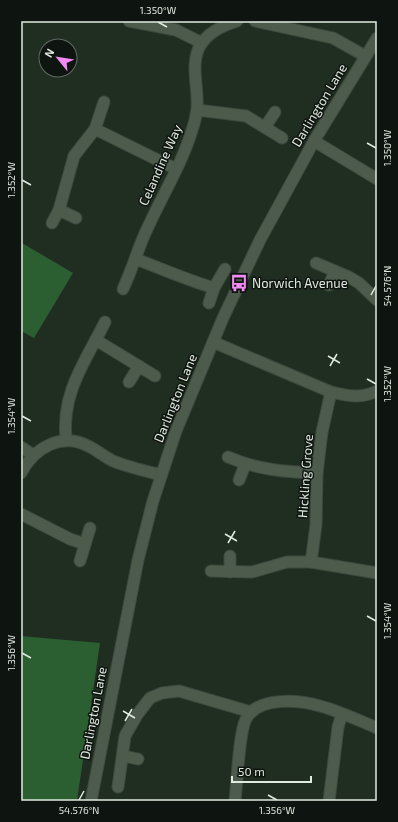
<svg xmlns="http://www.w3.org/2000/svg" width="398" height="822" viewBox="0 0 398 822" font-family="'Exo 2',sans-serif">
<rect width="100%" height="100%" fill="#202d21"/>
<g fill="#2b5e31">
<polygon points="21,233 22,243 73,273 34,338 21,331"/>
<polygon points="21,636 100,643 77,801 21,801"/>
</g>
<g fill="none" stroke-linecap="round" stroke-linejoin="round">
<g stroke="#3e493e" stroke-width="13">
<g id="minor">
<polyline points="129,21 176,30 202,43"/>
<polyline points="255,21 333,38 365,56"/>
<polyline points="197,110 246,116 282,138"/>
<polyline points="265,127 275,112"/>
<polyline points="95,129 104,102"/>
<polyline points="314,141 377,179"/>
<polyline points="59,210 76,218"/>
<polyline points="52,223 59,210 74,156 95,129 176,169"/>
<path d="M136,259c26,10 51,21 78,29l-5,15"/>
<polyline points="316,263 349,277 359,283 377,300"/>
<polyline points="329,285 335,271"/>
<polyline points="214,288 225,269"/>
<path d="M123,289c10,-21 15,-42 25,-62 15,-33 35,-65 45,-100 2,-5 3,-12 4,-18 2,-21 -8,-46 4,-65 8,-12 23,-19 36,-23"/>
<polyline points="96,340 155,376"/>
<path d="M213,342l118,50c17,4 30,7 46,-1"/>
<polyline points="129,382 139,366"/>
<polyline points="331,392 322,432 317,473 316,525 311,562 377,573"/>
<path d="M66,440c-5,-47 19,-78 39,-118"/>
<polyline points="21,447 33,455"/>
<path d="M228,457c30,13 58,15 89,16"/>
<path d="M21,473c13,-25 41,-42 69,-26 8,4 15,10 23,14 15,6 32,10 48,14"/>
<polyline points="239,480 245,465"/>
<polyline points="21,514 70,539 85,544"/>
<polyline points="230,556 230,572"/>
<polyline points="80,561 90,528"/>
<polyline points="211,571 252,572 287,562 311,562"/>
<polyline points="123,756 138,759"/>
<polyline points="118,787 125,736 137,715 150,698 162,693 179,691 251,712"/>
<polyline points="91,801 138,560 153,501 176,431 223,318 260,240 314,141 377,38"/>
<path d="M235,801c2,-18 4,-69 11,-82 12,-23 53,-19 74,-13 19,5 38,14 57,22"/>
<polyline points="329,801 338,727 342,714"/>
</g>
</g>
<use href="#minor" stroke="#4d5b4d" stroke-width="11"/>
</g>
<path fill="none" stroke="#e1eae1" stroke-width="1.5" d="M158,22l9,5M367,143l9,5M22,180l9,5M371,295l5,-9M328,356l12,7M330,366l7,-12M367,379l9,5M22,416l9,5M225,534l12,7M228,543l7,-12M367,616l9,5M22,653l9,5M123,711l12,7M125,721l7,-12M268,795l9,5M79,800l5,-9"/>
<defs>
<g id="bus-bare" transform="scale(1.38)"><path d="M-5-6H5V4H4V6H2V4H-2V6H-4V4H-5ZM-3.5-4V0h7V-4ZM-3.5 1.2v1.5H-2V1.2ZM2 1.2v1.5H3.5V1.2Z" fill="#f18af4" stroke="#0e140f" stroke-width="2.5" paint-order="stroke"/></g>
</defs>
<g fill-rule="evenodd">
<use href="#bus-bare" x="239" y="283"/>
</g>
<g text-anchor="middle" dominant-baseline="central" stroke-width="3" stroke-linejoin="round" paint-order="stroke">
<g font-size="13" fill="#e1eae1" stroke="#0e140f">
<text transform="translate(319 105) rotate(-59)">Darlington Lane</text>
<text transform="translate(160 165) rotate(-66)">Celandine Way</text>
<text transform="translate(175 398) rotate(-68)">Darlington Lane</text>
<text transform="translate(305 476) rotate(-86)">Hickling Grove</text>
<text transform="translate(93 713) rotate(-79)">Darlington Lane</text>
</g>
<g font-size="13" fill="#e1eae1" stroke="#0e140f" text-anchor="start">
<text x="252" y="283">Norwich Avenue</text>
</g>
</g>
<rect width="398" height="822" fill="none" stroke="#0e140f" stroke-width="44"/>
<g transform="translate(58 58) rotate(300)"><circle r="19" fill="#0e140f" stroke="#626a63"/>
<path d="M0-3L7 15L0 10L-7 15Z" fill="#f18af4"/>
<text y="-6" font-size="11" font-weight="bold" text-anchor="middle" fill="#e1eae1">N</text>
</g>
<path d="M232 776v6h79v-6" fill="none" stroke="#e1eae1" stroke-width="2"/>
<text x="238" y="776" font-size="12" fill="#e1eae1" stroke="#0e140f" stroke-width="3" paint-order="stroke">50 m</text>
<rect x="22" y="22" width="354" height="778" fill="none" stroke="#e1eae1" stroke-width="1.5"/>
<g font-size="10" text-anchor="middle" fill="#e1eae1">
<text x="158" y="14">1.350°W</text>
<text transform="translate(387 148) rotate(-90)" y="4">1.350°W</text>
<text transform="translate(11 180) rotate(-90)" y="4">1.352°W</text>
<text transform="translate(387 286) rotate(-90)" y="4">54.576°N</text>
<text transform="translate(387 384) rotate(-90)" y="4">1.352°W</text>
<text transform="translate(11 416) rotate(-90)" y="4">1.354°W</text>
<text transform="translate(387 621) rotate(-90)" y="4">1.354°W</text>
<text transform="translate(11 653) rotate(-90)" y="4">1.356°W</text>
<text x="79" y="814">54.576°N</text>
<text x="277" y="814">1.356°W</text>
</g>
</svg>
